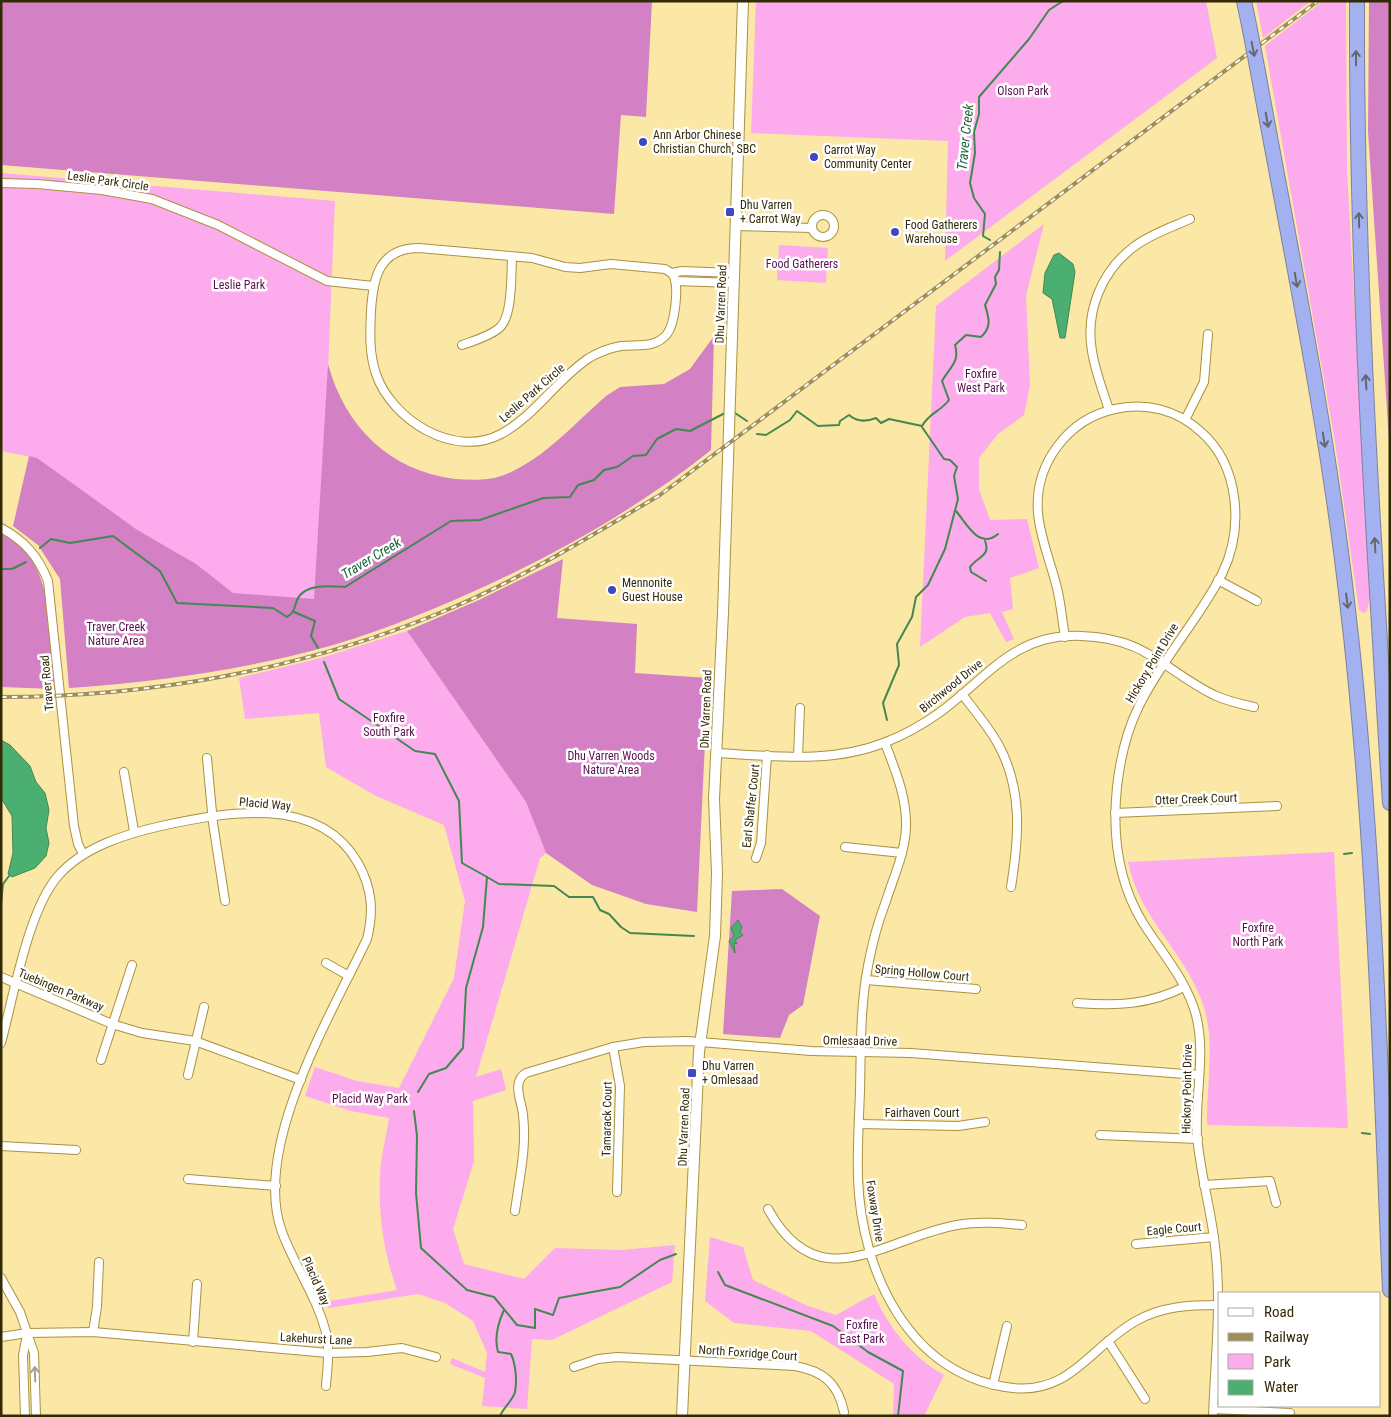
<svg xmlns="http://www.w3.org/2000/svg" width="1391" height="1417" viewBox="0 0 1391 1417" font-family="'Roboto Condensed',sans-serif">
<rect width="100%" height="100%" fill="#fbe7a6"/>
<g fill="#fcabec">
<polygon points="756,1 1206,1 1217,58 945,261 948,141 751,133"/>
<polygon points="1256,1 1311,1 1263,38"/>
<polygon points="1323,1 1346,1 1347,169 1370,597 1367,611 1364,613 1359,610 1335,442 1265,46"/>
<path d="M1,173l334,28 -10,241 75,181c-112,37 -214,56 -331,65l-1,-10 164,-86 -53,-38 -43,-25 -64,-44 -35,-27 -36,-7z"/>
<polygon points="1044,224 1026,296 1030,385 1024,415 998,434 979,458 979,489 990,520 1027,519 1039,568 1010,578 1013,609 1002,612 1014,639 1006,642 990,613 965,617 920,647 936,306"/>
<polygon points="779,245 828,248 826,283 777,280"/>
<path d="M407,631l119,171 20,51 -6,5 -64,219 25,-8 5,21 -33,11 1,60 -21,68 11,35 60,15 31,-31 66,2 54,-5 -3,37 -120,58 -20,-1 -5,70 -45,-3 3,-28 -35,-14 2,-6 33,14 2,-19 -14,-32 -28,-18 -27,-9 -89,14 -5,-6 73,-12c-13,-36 -19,-76 -17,-115 1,-19 6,-38 9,-57l-38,-7 -46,-15 10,-29 42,14 42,7 55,-110 11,-77 -21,-76 -68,-29 -50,-29 -7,-54 -74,6 -6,-41 82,-20z"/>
<path d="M1334,852l14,276 -141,-3c-1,-41 10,-86 -6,-126 -19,-50 -62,-82 -73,-137z"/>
<path d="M710,1237l33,10 10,33 55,26 28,9 38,-21c14,33 38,63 70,81l-20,41h-31l1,-32 -83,-53 -77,-8 -29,-22z"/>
</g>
<g fill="#d380c4">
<polygon points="1,1 652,1 646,117 621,115 614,214 1,165"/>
<polygon points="1369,1 1390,1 1390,454 1368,131"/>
<path d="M714,336l-3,114c-84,67 -179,118 -278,159 -35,14 -70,28 -107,38 -84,23 -170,35 -257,41l-9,-109 -22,-34 -25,-19 16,-70 8,2 99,71 60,35 37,29 81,6 14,-235c17,63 62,107 127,115 16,1 34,2 49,-4 39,-15 71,-52 102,-79l14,-9 44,-3 26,-15z"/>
<path d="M1,533c54,21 50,107 54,156l-54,-2z"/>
<polygon points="563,559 557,618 637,624 635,673 708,678 697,912 646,904 592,885 546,853 526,802 407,631 479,600"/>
<polygon points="782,889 820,916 803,1005 789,1015 780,1038 723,1034 732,891"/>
</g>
<g fill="#4aaf71" stroke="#438751">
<polygon points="1059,253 1073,264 1075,272 1065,338 1060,338 1052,299 1043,293 1045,273 1054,255"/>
<polygon points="1,740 10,745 30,766 36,782 45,793 49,810 46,828 49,843 46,856 35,868 12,877 8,874 13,853 12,816 1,798"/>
<polygon points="738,920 742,927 740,932 743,935 735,940 737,944 734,943 735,953 729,941 734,936 731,928"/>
</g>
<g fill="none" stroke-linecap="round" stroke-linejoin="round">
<g stroke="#438751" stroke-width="2">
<polyline points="990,240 983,236 985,214 974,198 970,183 975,153 974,132 979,114 979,97 1029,39 1049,10 1063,1"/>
<polyline points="735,413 747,421"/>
<path d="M757,434l9,1 24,-15 7,-9 21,15 21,-1 1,-4 9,-6c8,7 17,7 27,3l5,5 8,-4 33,7c8,-14 18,-14 27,-26l-7,-19c8,-14 18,-19 13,-36l11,-10 15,2c11,-10 8,-19 4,-32l11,-21 -1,-7 4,-7 1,-18"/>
<path d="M956,511c11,13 23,39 42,23"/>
<path d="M985,541c6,15 -7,15 -15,26l1,5 15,9"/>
<path d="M40,548l11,-9 19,4 43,-7 47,35 17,32 96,5 14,9c8,-5 7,-9 10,-17 7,-17 34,-14 48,-13l106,-66 29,-1 63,-22 27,-1 8,-12 16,-5 10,-10 13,-3 16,-11 13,-1 11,-16 19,-10 14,2 35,-18"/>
<polyline points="1,569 12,569 26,562"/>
<polyline points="294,612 315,621 311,636 318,648"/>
<polyline points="324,662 339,699 415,751 435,754 459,801 462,863 487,877 483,927 466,988 463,1048 446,1068 429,1074 418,1092"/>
<polyline points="887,720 883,703 899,665 897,644 912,617 916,597 928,585 945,549 958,499 954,476 957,467 950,460 944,459 922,427"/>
<polyline points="1344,854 1352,853"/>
<polyline points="487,877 499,884 554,886 569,897 593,897 600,910 609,914 621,927 630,933 694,936"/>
<polyline points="1,904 3,884 9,876"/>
<polyline points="414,1111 417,1136 416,1193 421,1248 467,1290 494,1297 517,1325 535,1328 535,1309 553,1315 559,1298 620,1287 660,1260 676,1254"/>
<polyline points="1362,1133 1370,1134"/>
<polyline points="718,1272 725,1285 833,1326 868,1352 903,1371 898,1416"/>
<path d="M500,1416c3,-8 13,-16 15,-24 2,-11 1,-27 -4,-38l-13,-2c-4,-14 0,-29 6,-42"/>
</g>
<g stroke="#aa923f" stroke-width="10">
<g id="minor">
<polyline points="1,183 37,184 102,190 152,199 218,225 327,281 373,286"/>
<circle cx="823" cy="226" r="11"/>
<polyline points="735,226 812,228"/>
<path d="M419,248l113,10 33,9 15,1 31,-4 54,5c5,3 8,4 10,10 3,12 0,45 -8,55 -12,15 -30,10 -46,12 -11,2 -22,6 -32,12 -32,21 -54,58 -88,76 -47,25 -109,-14 -125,-60 -7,-21 -6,-41 -5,-63 2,-33 8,-63 48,-63z"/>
<polyline points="672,273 682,271 734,273"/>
<polyline points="675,281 734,283"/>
<path d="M462,345c11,-4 26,-8 36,-16 15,-10 13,-55 14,-72"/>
<path d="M1109,410c-6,-19 -14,-39 -17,-59 -7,-40 10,-81 43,-105 16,-12 37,-19 55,-27"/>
<polyline points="1186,418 1204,382 1208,334"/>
<path d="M1,528c24,13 37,28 47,53l26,245 4,18 5,10"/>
<polyline points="1218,580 1257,601"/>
<path d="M1065,637c-3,-17 -4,-33 -8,-49 -6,-25 -17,-50 -19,-75 -4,-49 30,-94 77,-104 31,-7 62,1 85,22 40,34 44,98 22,143 -23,45 -60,85 -83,132 -12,24 -19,54 -22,81 -5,48 1,95 26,136 19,30 44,58 53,92 10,39 -1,80 1,120 3,38 14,74 18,111 7,56 0,113 -2,170"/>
<path d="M962,694c12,16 26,32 36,50 25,45 21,94 13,143"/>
<path d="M885,743c10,27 22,54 21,84 -1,26 -12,49 -20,74 -8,21 -14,43 -18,65 -8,41 -7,83 -8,125 -1,29 -3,58 -2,87 3,93 51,199 155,210 58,6 78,-42 123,-67 26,-15 54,-16 84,-16"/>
<path d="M717,753c56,3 115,11 169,-11 18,-7 36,-17 53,-29 48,-35 75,-80 142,-77 66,2 81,33 133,59 13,6 26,9 40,12"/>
<polyline points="798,756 800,708"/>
<polyline points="207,758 213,823 225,901"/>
<polyline points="124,772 134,831"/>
<polyline points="1115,813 1277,806"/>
<polyline points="845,847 902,853"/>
<polyline points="756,858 761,843 767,755"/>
<polyline points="326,963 349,976"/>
<polyline points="1,977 112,1024 142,1033 195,1041 301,1080"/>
<polyline points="866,980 976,989"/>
<path d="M1077,1003c39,3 72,2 107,-16"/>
<path d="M1,1043c12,-44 27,-133 57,-167 25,-29 68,-42 103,-50 64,-14 158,-32 197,37 14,25 16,48 9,76 -36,76 -116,209 -85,293 13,35 37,68 45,105 3,16 0,33 -1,49"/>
<polyline points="613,1047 620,1086 617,1192"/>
<polyline points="101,1060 132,965"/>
<polyline points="188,1075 204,1007"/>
<polyline points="859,1124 958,1126 985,1122"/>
<polyline points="1100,1135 1198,1139"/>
<polyline points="1,1146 76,1150"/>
<polyline points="188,1179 276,1186"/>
<polyline points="1204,1185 1270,1181 1276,1203"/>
<path d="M768,1209c51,93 116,29 189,16 22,-4 44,-2 65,0"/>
<path d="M515,1211c4,-31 12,-63 8,-96 -1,-13 -12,-33 3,-42l87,-26 31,-5 44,-1 123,10 100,2 287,22"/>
<polyline points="1136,1244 1214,1237"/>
<polyline points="1,1278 20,1312 34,1353 36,1416"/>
<polyline points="93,1332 97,1307 99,1262"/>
<polyline points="1,1337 27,1333 93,1332 328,1353 367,1352 402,1348 436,1357"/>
<polyline points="1108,1341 1145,1399"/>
<polyline points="193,1342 197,1284"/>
<path d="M574,1367l24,-8 19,-2 178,9c28,5 43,17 49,46"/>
<polyline points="993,1385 1007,1326"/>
<polyline points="1214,1409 1290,1413"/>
<polyline points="25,1416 23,1355 27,1335"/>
</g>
</g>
<g stroke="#aa923f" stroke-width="12">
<polyline id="secondary" points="682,1416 699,1052 715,936 717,873 714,799 723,613 743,1"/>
</g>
<g stroke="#7c829e" stroke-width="16">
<g id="motorway">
<polyline points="1244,1 1249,25"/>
<path d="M1357,1c-1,268 16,535 33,802"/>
<path d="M1258,72c32,176 69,352 89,529 27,228 33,460 43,689"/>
</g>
</g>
<use href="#minor" stroke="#fff" stroke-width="8"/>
<use href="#secondary" stroke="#fff" stroke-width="10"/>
<use href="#motorway" stroke="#a3b1f0" stroke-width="14"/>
<g stroke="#9d8e5a" stroke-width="4">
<path id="rail" d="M1,697c148,0 298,-27 436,-83 78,-31 150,-76 223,-119l658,-494"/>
</g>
<use href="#rail" stroke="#fff" stroke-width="2" stroke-dasharray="5.5" stroke-linecap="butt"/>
<g stroke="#7c829e" stroke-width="16" stroke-linecap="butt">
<polyline id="motorway-bridge" points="1249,25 1258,72"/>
</g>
<use href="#motorway-bridge" stroke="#a3b1f0" stroke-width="14"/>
</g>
<defs><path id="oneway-shaft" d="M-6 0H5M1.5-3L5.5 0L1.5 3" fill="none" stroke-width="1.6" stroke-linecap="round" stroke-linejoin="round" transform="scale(1.25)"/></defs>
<g stroke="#65676f">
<use href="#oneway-shaft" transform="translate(1253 49) rotate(79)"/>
<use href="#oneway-shaft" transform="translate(1356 58) rotate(-90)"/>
<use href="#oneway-shaft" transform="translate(1267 120) rotate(80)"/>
<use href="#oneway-shaft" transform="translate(1359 220) rotate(-91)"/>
<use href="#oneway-shaft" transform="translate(1296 280) rotate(80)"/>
<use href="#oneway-shaft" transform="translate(1366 382) rotate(-93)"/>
<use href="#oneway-shaft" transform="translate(1324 440) rotate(81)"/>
<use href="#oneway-shaft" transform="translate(1375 545) rotate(-93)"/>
<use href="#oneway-shaft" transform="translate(1347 601) rotate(83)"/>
</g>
<use stroke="#a39f8e" href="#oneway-shaft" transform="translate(35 1374) rotate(-92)"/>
<g fill="#3f48bd" stroke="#fff" stroke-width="2">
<circle cx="643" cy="142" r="5"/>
<circle cx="814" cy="157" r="5"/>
<rect x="725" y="207" width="10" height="10" rx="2.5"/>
<circle cx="895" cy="232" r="5"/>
<circle cx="612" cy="590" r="5"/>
<rect x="687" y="1068" width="10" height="10" rx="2.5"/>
</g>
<g text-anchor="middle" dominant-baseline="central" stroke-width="5" stroke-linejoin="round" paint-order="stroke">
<g font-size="12" fill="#5a1051" stroke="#fff">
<text x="1023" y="91">Olson Park</text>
<text x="802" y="264">Food Gatherers</text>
<text x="239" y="285">Leslie Park</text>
<text x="981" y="374">Foxfire<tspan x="981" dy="14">West Park</tspan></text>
<text x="116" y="627">Traver Creek<tspan x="116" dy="14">Nature Area</tspan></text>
<text x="389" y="718">Foxfire<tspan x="389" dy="14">South Park</tspan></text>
<text x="611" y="756">Dhu Varren Woods<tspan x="611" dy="14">Nature Area</tspan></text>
<text x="1258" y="928">Foxfire<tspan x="1258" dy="14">North Park</tspan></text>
<text x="370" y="1099">Placid Way Park</text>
<text x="862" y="1325">Foxfire<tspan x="862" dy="14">East Park</tspan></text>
</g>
<g font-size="12" fill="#332a05" stroke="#fff" text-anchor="start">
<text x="653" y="135">Ann Arbor Chinese<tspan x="653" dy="14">Christian Church, SBC</tspan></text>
<text x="824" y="150">Carrot Way<tspan x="824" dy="14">Community Center</tspan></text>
<text x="740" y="205">Dhu Varren<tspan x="740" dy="14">+ Carrot Way</tspan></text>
<text x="905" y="225">Food Gatherers<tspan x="905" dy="14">Warehouse</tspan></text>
<text x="622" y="583">Mennonite<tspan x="622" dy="14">Guest House</tspan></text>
<text x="702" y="1066">Dhu Varren<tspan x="702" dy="14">+ Omlesaad</tspan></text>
</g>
<g font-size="12" fill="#332a05" stroke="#fff">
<text transform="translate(108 181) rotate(8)">Leslie Park Circle</text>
<text transform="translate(721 304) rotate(-88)">Dhu Varren Road</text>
<text transform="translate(532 393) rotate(-41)">Leslie Park Circle</text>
<text transform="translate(1152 663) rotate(-59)">Hickory Point Drive</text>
<text transform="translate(47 683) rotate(-95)">Traver Road</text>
<text transform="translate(951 686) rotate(-39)">Birchwood Drive</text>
<text transform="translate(706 709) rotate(-88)">Dhu Varren Road</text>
<text transform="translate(1196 799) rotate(-2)">Otter Creek Court</text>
<text transform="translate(265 804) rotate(5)">Placid Way</text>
<text transform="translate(751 806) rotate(-84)">Earl Shaffer Court</text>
<text transform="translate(922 973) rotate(5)">Spring Hollow Court</text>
<text transform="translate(61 990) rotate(23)">Tuebingen Parkway</text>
<text transform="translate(860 1041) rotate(1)">Omlesaad Drive</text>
<text transform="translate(1187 1089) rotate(-89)">Hickory Point Drive</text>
<text x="922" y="1113">Fairhaven Court</text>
<text transform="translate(607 1119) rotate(-89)">Tamarack Court</text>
<text transform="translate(684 1127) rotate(-88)">Dhu Varren Road</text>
<text transform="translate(875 1211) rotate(81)">Foxway Drive</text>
<text transform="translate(1174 1229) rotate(-5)">Eagle Court</text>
<text transform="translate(316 1281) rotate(66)">Placid Way</text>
<text transform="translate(316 1339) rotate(3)">Lakehurst Lane</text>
<text transform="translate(748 1353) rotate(4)">North Foxridge Court</text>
</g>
<g font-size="14" font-style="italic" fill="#1e653c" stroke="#fff">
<text transform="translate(965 137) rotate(-84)">Traver Creek</text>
<text transform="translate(371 558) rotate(-31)">Traver Creek</text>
</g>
</g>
<rect width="1391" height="1417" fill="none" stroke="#332a05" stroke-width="5"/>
<rect x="1218" y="1292" width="162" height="115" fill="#ffffff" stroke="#adaa9b"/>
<rect x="1228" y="1308" width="25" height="8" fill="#ffffff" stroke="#adaa9b"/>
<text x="1264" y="1317" font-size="15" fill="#332a05">Road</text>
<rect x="1228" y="1333" width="25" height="8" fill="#9d8e5a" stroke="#adaa9b"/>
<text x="1264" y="1342" font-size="15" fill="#332a05">Railway</text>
<rect x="1228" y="1354" width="25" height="15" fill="#fcabec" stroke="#adaa9b"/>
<text x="1264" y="1367" font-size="15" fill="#332a05">Park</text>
<rect x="1228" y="1380" width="25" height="15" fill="#4aaf71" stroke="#adaa9b"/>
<text x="1264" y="1392" font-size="15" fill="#332a05">Water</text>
</svg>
